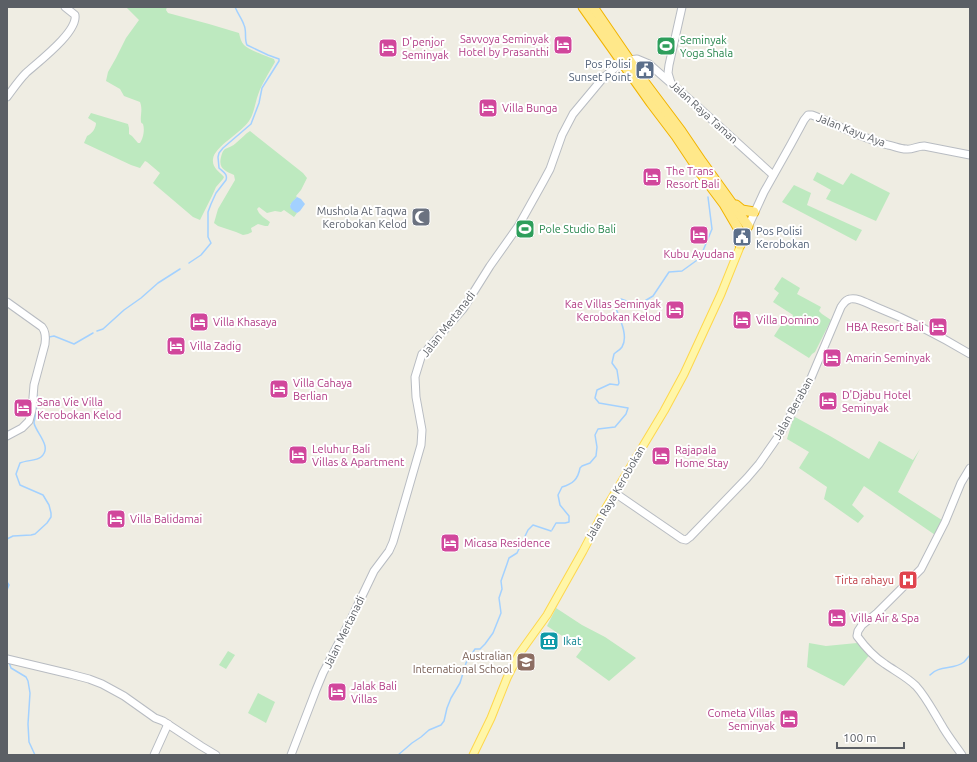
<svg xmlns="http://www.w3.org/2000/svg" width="977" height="762" viewBox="0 0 977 762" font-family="Ubuntu,sans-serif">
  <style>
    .green { fill: #bde9bf }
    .water { fill: #a3d1ff }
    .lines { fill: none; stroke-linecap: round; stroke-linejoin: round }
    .stream { stroke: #a3d1ff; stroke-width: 1.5 }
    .secondary-casing { stroke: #b8bcc2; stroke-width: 9 }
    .primary-casing { stroke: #fed74c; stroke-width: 9 }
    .highway-casing { stroke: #f2b400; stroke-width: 11 }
    .secondary { stroke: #fff; stroke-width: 7 }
    .primary { stroke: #fff6a8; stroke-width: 7 }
    .highway { stroke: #ffe88a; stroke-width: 9 }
    .labels { text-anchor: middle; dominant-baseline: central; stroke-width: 4; stroke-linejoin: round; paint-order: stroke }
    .hotel-label { font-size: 11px; fill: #b23c85; stroke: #fff; text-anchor: start }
    .leisure-label { font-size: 11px; fill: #27864d; stroke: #fff; text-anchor: start }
    .service-label { font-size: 11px; fill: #4e5e75; stroke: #fff; text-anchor: end }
    .street-label { font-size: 11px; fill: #5b5f65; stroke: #fff }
    .worship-label { font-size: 11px; fill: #5b616d; stroke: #fff; text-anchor: end }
    .health-label { font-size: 11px; fill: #be3a42; stroke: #fff; text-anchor: end }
    .culture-label { font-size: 11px; fill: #0d838f; stroke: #fff; text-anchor: start }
    .education-label { font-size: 11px; fill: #785e54; stroke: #fff; text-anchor: end }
  </style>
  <rect width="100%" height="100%" fill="#efede3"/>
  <g class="green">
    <path d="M 126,7 L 167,7 L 166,10 L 168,13 L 209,24 L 239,33 C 240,37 241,42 244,45 C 249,50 266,56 274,59 L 275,62 C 269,73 262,83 258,95 C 255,103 254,114 249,121 C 242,132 214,147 213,159 C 212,168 219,171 224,177 L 223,179 L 216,187 L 212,196 L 200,220 L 193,217 L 153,183 L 160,173 L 147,162 L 145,161 L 140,168 L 131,165 L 84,143 L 87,136 C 92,134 96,128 96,123 L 88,118 L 91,113 L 128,124 L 129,128 L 129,134 L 132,136 L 138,143 L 140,143 C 143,139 145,130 143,124 C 142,123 141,123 141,122 C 140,115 143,110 140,102 L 124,96 L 120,89 L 106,81 L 108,72 L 116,58 L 126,38 L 139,20 Z"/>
    <path d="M 250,131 L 303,173 L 307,178 L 301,190 L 296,196 L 297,197 L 290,205 L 291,208 L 297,213 L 294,217 L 284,210 L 281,212 L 275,211 L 267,213 L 259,207 L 257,209 L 259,213 L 263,217 L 270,222 L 268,226 L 265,226 L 258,224 L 251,228 L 252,232 L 248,234 L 243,235 L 236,232 L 218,226 L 214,223 L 218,209 L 235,180 L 234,175 C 226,171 218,169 221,157 C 222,154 222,152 225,149 C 229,147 233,146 236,143 C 241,139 245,134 250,131 Z"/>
    <path d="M 817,172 L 843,185 L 851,173 L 890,193 L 876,221 L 826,199 L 831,190 L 813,180 Z"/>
    <path d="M 794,185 L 811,193 L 807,205 L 862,230 L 856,241 L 782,202 Z"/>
    <path d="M 782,277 L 800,288 L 797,294 L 821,307 L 819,311 L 822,314 L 831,320 L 815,352 L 812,354 L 809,358 L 774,336 L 783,322 L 788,325 L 793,315 L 773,302 L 779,293 L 774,289 Z"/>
    <path d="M 795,417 L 830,436 L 869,459 L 879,441 L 913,460 L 920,449 L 898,492 L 945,522 L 950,518 L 941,539 L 864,486 L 852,505 L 864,516 L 858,523 L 824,499 L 827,487 L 799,468 L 809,452 L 787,439 L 792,422 Z"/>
    <path d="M 556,608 L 582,625 L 605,637 L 636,658 L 609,681 L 576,657 L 582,649 L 547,626 Z"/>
    <path d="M 860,636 L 871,653 L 844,686 L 807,667 L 809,643 L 826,646 L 857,643 Z"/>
    <path d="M 228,651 L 235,655 L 226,669 L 219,665 Z"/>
    <path d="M 258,693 L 275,702 L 266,723 L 248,713 Z"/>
  </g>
  <path class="water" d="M 297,197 L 301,199 L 305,204 L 300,211 L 297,213 C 286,207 290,204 297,197 Z"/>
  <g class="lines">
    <g class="stream">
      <path d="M 189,263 L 201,255 L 211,243 L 208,237 L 208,212 L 211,204 L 216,193 L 226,180 C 228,174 223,172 219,168 L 218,157 L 219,153 L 223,148 L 251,124 L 259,103 L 262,88 L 279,61 L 279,59 L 268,55 L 247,45 C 244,39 247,31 244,25 C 242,19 238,14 236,9 L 235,7"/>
      <path d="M 97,331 L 103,329 L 124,310 L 141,298 L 158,283 L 180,269"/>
      <path d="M 49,339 L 49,337 L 54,336 L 74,344 L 93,333"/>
      <path d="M 552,530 L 556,523 L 565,523 L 569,522 L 569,516 L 560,505 L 558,495 L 562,487 C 573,484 578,479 580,468 L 582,466 L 590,463 L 596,456 L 597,447 L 595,435 L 598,429 L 615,427 L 626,414 L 628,408 L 599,403 L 595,398 L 597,390 L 610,384 L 618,385 L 619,383 L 617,370 L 612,363 L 614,354 C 616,352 620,350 622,347 C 629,336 619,317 615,306 L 621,299 L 638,305 L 653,296 L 669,272 L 682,271 L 700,258 L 712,229 L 708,197"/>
      <path d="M 7,539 L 13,536 L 31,535 L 35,534 L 47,523 L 51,517 L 51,513 L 49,505 L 43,495 L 20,485 L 16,474 L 20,463 C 27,460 36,461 41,457 C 53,447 36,433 34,423 C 34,419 36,415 36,411 C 37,406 37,400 37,395"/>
      <path d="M 7,582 L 9,585 L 7,590"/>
      <path d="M 9,662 L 11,668 L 26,677 L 28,681 L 30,693 L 28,724 L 29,742 L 35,755"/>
      <path d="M 930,675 C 939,665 954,670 964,662 C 966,660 968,657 970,655"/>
      <path d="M 398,755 L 412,743 L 421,737 L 429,730 L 441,725 L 444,721 L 447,708 L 451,698 L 460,683 L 466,663 L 475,649 L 480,649 L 485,644 L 493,633 L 501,613 L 499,598 L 502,589 L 501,581 L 507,564 L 509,558 L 517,553 L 528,530 L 533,525 L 551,531"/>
    </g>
    <g class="secondary-casing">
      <g id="secondary">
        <path d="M 671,83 L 668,73 L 669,65 L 682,7"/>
        <path d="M 7,97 C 13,89 19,80 26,73 C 38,62 78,32 75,15 L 65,7"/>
        <path d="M 747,229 L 764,192 L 791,144 L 804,120 L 808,115 L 812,115 C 837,125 861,138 888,145 C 894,146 900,149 906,149 C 912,150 917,146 924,146 L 970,155"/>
        <path d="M 7,302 L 42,327 C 46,332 46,337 45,344 L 34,385 L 32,410 L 29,421 L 22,428 L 7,436"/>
        <path d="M 615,493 L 682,539 L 686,540 L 690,537 L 747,478 L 759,464 L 782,431 L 811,378 L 841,307 C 844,303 845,300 850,299 C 858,297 868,304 876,307 C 909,320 940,336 970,354"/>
        <path d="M 7,659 L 70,674 L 89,679 L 102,684 L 124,696 L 155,718 L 163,721 L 201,746 L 216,755"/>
        <path d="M 154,755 L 168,724"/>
        <path d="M 291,755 L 316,690 L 323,673 L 352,617 L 374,571 L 389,551 L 393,542 L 421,445 L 422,430 L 416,397 L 415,377 L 422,354 L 426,351 L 463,309 L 490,266 L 519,225 L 543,182 L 550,169 L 562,135 L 573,114 L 603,78 L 622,62 L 629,60 L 637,59 L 649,64 L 698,107 L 773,175"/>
        <path d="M 962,755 C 955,745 947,735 941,724 C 933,711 926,697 916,686 C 907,677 895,671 885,664 C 874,657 865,647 857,636 L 858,631 L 862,625 L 877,613 L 921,569 L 945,522 L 961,483 L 970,468"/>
      </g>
    </g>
    <g class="primary-casing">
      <path id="primary" d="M 473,755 L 491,718 L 507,678 L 519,654 L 547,615 L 583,551 L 604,511 L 664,411 L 684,374 L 721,294 L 746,232"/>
    </g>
    <g class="highway-casing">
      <g id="highway">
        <path d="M 583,7 L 651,103 L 676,136 L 700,172 L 724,204 L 738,228 L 740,238 L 740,245"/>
        <path d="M 593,7 L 645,83 L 681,131 L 702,162 L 748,226"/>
        <path d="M 736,205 L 742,210 L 754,212"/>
      </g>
    </g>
    <use href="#secondary" class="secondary"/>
    <use href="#primary" class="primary"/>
    <use href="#highway" class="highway"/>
  </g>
  <defs>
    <g id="hotel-square" transform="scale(1)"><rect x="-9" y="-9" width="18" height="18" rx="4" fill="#d1479c" stroke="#fff"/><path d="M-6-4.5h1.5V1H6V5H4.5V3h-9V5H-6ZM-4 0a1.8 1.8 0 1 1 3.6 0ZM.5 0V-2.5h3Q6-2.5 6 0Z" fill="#fff"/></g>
    <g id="stadium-square" transform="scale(1)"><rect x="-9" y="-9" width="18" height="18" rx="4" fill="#2e9e5b" stroke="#fff"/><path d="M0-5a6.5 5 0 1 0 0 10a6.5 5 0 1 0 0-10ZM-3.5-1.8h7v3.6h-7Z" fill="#fff"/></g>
    <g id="civic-square" transform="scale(1)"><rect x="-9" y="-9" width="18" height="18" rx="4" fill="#5c6f8a" stroke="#fff"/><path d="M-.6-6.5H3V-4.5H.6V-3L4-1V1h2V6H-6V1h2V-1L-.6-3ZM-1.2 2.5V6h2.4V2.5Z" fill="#fff"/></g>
    <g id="mosque-square" transform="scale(1)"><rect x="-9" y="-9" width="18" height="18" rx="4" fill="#6b7280" stroke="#fff"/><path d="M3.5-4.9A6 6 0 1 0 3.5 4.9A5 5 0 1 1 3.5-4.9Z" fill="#fff"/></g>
    <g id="hospital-square" transform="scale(1)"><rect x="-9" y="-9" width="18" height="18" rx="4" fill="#e0444e" stroke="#fff"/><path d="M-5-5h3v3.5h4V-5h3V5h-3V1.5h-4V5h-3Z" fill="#fff"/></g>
    <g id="museum-square" transform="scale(1)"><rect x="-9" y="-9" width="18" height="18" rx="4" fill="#0f9aa8" stroke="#fff"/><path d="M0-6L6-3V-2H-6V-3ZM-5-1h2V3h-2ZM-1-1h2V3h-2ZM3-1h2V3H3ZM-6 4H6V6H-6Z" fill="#fff"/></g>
    <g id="school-square" transform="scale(1)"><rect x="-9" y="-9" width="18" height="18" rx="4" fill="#8d6e63" stroke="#fff"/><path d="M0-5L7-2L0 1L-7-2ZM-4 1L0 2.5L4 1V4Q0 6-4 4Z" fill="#fff"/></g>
  </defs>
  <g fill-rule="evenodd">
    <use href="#hotel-square" x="563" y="45"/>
    <use href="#stadium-square" x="666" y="46"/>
    <use href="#hotel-square" x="388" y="48"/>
    <use href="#civic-square" x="645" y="70"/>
    <use href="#hotel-square" x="488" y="108"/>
    <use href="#hotel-square" x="652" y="177"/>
    <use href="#mosque-square" x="421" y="217"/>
    <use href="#stadium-square" x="525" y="229"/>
    <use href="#hotel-square" x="699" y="235"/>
    <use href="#civic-square" x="742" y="237"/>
    <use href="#hotel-square" x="675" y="310"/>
    <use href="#hotel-square" x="742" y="320"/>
    <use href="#hotel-square" x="199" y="322"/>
    <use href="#hotel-square" x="938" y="327"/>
    <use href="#hotel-square" x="176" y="346"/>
    <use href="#hotel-square" x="832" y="358"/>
    <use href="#hotel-square" x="279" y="389"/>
    <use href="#hotel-square" x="828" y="401"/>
    <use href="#hotel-square" x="23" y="408"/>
    <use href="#hotel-square" x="298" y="455"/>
    <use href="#hotel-square" x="661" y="456"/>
    <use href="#hotel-square" x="116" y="519"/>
    <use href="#hotel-square" x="450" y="543"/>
    <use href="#hospital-square" x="908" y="580"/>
    <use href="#hotel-square" x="837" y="618"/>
    <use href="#museum-square" x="549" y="641"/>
    <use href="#school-square" x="526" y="662"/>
    <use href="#hotel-square" x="337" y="692"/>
    <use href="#hotel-square" x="789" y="719"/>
  </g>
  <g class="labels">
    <g class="hotel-label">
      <text x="549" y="39" text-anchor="end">Savvoya Seminyak<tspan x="549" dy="13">Hotel by Prasanthi</tspan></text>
      <text x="402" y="42">D'penjor<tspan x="402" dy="13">Seminyak</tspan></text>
      <text x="502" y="108">Villa Bunga</text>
      <text x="666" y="171">The Trans<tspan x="666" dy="13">Resort Bali</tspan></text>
      <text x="699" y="254" text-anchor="middle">Kubu Ayudana</text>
      <text x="661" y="304" text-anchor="end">Kae Villas Seminyak<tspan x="661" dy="13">Kerobokan Kelod</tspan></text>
      <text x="756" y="320">Villa Domino</text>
      <text x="213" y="322">Villa Khasaya</text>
      <text x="924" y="327" text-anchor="end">HBA Resort Bali</text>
      <text x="190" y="346">Villa Zadig</text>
      <text x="846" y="358">Amarin Seminyak</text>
      <text x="293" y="383">Villa Cahaya<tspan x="293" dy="13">Berlian</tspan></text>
      <text x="842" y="395">D'Djabu Hotel<tspan x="842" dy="13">Seminyak</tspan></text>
      <text x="37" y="402">Sana Vie Villa<tspan x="37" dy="13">Kerobokan Kelod</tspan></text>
      <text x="312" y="449">Leluhur Bali<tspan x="312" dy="13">Villas &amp; Apartment</tspan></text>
      <text x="675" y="450">Rajapala<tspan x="675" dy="13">Home Stay</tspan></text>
      <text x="130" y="519">Villa Balidamai</text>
      <text x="464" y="543">Micasa Residence</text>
      <text x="851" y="618">Villa Air &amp; Spa</text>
      <text x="351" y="686">Jalak Bali<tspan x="351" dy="13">Villas</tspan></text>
      <text x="775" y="713" text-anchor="end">Cometa Villas<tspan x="775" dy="13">Seminyak</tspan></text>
    </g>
    <g class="leisure-label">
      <text x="680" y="40">Seminyak<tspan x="680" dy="13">Yoga Shala</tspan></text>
      <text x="539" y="229">Pole Studio Bali</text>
    </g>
    <g class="service-label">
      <text x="631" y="64">Pos Polisi<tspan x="631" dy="13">Sunset Point</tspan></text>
      <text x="756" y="231" text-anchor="start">Pos Polisi<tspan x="756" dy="13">Kerobokan</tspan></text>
    </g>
    <g class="street-label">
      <text transform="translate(704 112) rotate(42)">Jalan Raya Taman</text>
      <text transform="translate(851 130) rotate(21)">Jalan Kayu Aya</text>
      <text transform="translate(448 324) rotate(-52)">Jalan Mertanadi</text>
      <text transform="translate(793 408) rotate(-61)">Jalan Beraban</text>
      <text transform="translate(615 493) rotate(-60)">Jalan Raya Kerobokan</text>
      <text transform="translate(344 632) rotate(-64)">Jalan Mertanadi</text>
    </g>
    <g class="worship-label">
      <text x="407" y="211">Mushola At Taqwa<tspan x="407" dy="13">Kerobokan Kelod</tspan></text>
    </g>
    <g class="health-label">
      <text x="894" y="580">Tirta rahayu</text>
    </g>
    <g class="culture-label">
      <text x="563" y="641">Ikat</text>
    </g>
    <g class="education-label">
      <text x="512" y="656">Australian<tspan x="512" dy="13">International School</tspan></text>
    </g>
  </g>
  <rect width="977" height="762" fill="none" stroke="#5b5f65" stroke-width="16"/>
  <path d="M837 742v6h67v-6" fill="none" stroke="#5b5f65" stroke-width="2"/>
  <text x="843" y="742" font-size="12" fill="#5b5f65" stroke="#ffffff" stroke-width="3" paint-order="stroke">100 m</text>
</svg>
